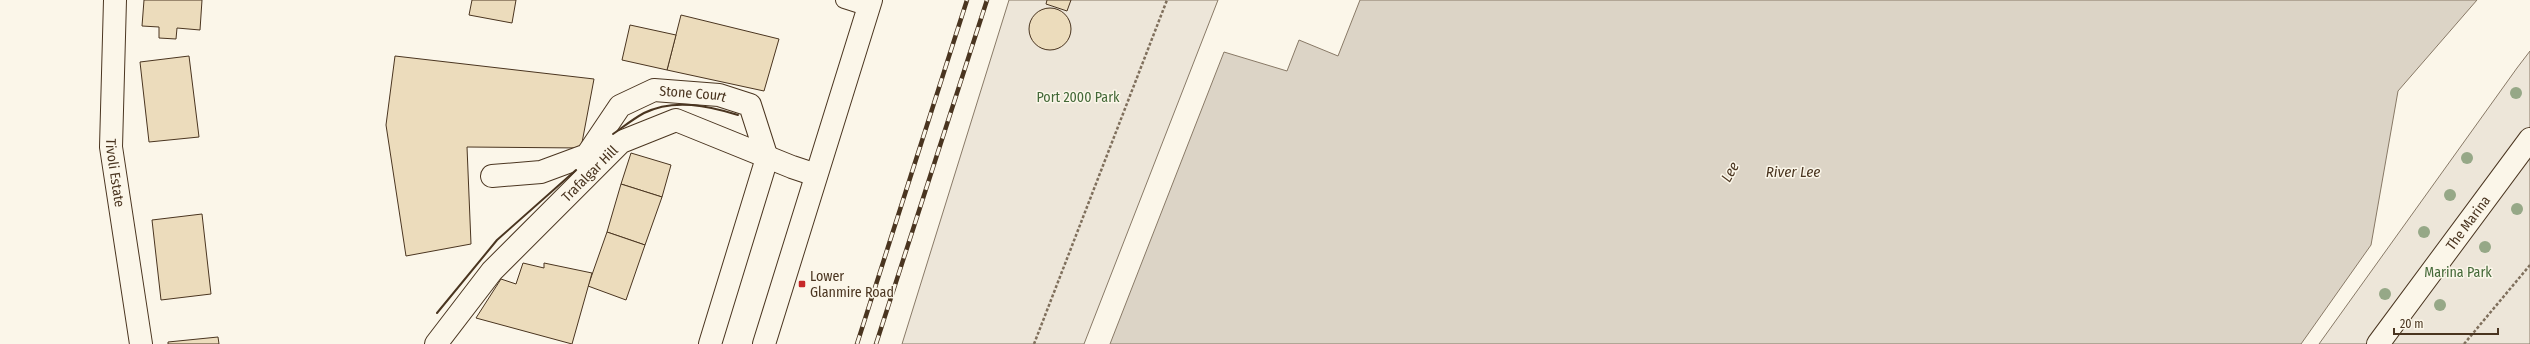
<svg xmlns="http://www.w3.org/2000/svg" width="2530" height="344" viewBox="0 0 2530 344" font-family="'Fira Sans Condensed',sans-serif">
  <style>
    .green { fill: #ede6d9; stroke: #887966 }
    .water { fill: #dcd4c6; stroke: #887966 }
    .building { fill: #ecdcbc; stroke: #4a3520 }
    .lines { fill: none; stroke-linecap: round; stroke-linejoin: round }
    .service-casing { stroke: #4a3520; stroke-width: 18 }
    .pedestrian-casing { stroke: #4a3520; stroke-width: 24 }
    .minor-casing { stroke: #4a3520; stroke-width: 24 }
    .trunk-casing { stroke: #4a3520; stroke-width: 24 }
    .path { stroke: #7f6f5c; stroke-width: 2.5; stroke-dasharray: 3 2; stroke-linecap: butt }
    .service { stroke: #fbf6e9; stroke-width: 16 }
    .pedestrian { stroke: #fbf6e9; stroke-width: 22 }
    .minor { stroke: #fbf6e9; stroke-width: 22 }
    .trunk { stroke: #fbf6e9; stroke-width: 22 }
    .rail-casing { stroke: #4a3520; stroke-width: 4.5 }
    .rail { stroke: #fbf6e9; stroke-width: 3; stroke-dasharray: 9; stroke-linecap: butt }
    .wall { stroke: #4a3520; stroke-width: 2 }
    .tree { fill: #96a887 }
    .poi-dot { fill: #c62828; stroke: #fbf6e9; stroke-width: 1.5 }
    .labels { text-anchor: middle; dominant-baseline: central; stroke-width: 3; stroke-linejoin: round; paint-order: stroke }
    .street-label { font-size: 14px; fill: #4a3520; stroke: #fbf6e9 }
    .park-label { font-size: 14px; fill: #436837; stroke: #fbf6e9 }
    .poi-label { font-size: 14px; fill: #4a3520; stroke: #fbf6e9; text-anchor: start }
    .water-label { font-size: 15px; font-style: italic; fill: #4a3520; stroke: #fbf6e9 }
  </style>
  <rect width="100%" height="100%" fill="#fbf6e9"/>
  <g class="green">
    <path d="M 1009,0 L 1218,0 L 1084,344 L 902,344 Z"/>
    <path d="M 2530,51 L 2530,344 L 2319,344 L 2517,68 Z"/>
  </g>
  <path class="water" d="M 1360,0 L 2477,0 L 2398,91 L 2371,245 L 2301,344 L 1110,344 L 1224,52 L 1287,71 L 1299,40 L 1338,56 Z"/>
  <g class="building">
    <path d="M 144,0 L 202,0 L 200,30 L 177,28 L 176,39 L 159,38 L 159,27 L 142,26 Z"/>
    <path d="M 472,0 L 516,0 L 512,23 L 469,15 Z"/>
    <path d="M 1047,0 L 1071,0 L 1067,11 L 1046,4 Z"/>
    <circle cx="1050" cy="29" r="21"/>
    <path d="M 681,15 L 779,39 L 764,91 L 667,70 Z"/>
    <path d="M 630,25 L 676,35 L 667,70 L 622,60 Z"/>
    <path d="M 189,56 L 199,137 L 149,142 L 140,62 Z"/>
    <path d="M 395,56 L 594,79 L 581,148 L 467,147 L 471,244 L 406,256 L 386,125 Z"/>
    <path d="M 631,153 L 671,165 L 662,197 L 621,184 Z"/>
    <path d="M 621,184 L 662,197 L 645,245 L 607,232 Z"/>
    <path d="M 202,214 L 211,294 L 161,300 L 152,220 Z"/>
    <path d="M 607,232 L 645,245 L 626,300 L 588,286 Z"/>
    <path d="M 523,263 L 544,268 L 544,263 L 592,273 L 572,344 L 476,318 L 501,279 L 516,284 Z"/>
    <path d="M 218,337 L 219,344 L 168,344 L 168,342 Z"/>
  </g>
  <g class="lines">
    <g class="service-casing">
      <path id="service" d="M 844,0 L 869,8"/>
    </g>
    <g class="pedestrian-casing">
      <g id="pedestrian">
        <path id="s1" d="M 2378,344 L 2530,139"/>
      </g>
    </g>
    <g class="minor-casing">
      <g id="minor">
        <path id="s2" d="M 115,0 L 111,147 L 141,344"/>
        <path id="s3" d="M 492,176 L 541,172 L 587,155 L 620,106 L 654,90 L 719,95 L 750,105 L 767,158 L 710,344"/>
        <path id="s4" d="M 436,344 L 492,271 L 621,142 L 676,120 L 792,167 L 816,175"/>
      </g>
    </g>
    <g class="trunk-casing">
      <path id="trunk" d="M 764,344 L 871,0"/>
    </g>
    <g class="path">
      <path d="M 1034,344 L 1167,0"/>
      <path d="M 2464,344 L 2530,265"/>
    </g>
    <use href="#service" class="service"/>
    <use href="#pedestrian" class="pedestrian"/>
    <use href="#minor" class="minor"/>
    <use href="#trunk" class="trunk"/>
    <g class="rail-casing">
      <g id="rail">
        <path d="M 857,344 L 967,0"/>
        <path d="M 876,344 L 987,0"/>
      </g>
    </g>
    <use href="#rail" class="rail"/>
    <g class="wall">
      <path d="M 613,134 C 623,127 633,119 644,113 C 674,98 709,106 738,115"/>
      <path d="M 437,313 L 497,240 L 576,170"/>
    </g>
  </g>
  <g class="tree">
    <circle cx="2516" cy="93" r="6"/>
    <circle cx="2467" cy="158" r="6"/>
    <circle cx="2450" cy="195" r="6"/>
    <circle cx="2517" cy="209" r="6"/>
    <circle cx="2424" cy="232" r="6"/>
    <circle cx="2485" cy="247" r="6"/>
    <circle cx="2385" cy="294" r="6"/>
    <circle cx="2440" cy="305" r="6"/>
  </g>
  <rect class="poi-dot" x="798" y="280" width="8" height="8" rx="2"/>
  <g class="labels">
    <g class="street-label">
      <text stroke="none"><textPath href="#s3" startOffset="234">Stone Court</textPath></text>
      <text stroke="none"><textPath href="#s2" startOffset="173">Tivoli Estate</textPath></text>
      <text stroke="none"><textPath href="#s4" startOffset="230">Trafalgar Hill</textPath></text>
      <text stroke="none"><textPath href="#s1" startOffset="151">The Marina</textPath></text>
    </g>
    <g class="park-label">
      <text x="1078" y="97">Port 2000 Park</text>
      <text x="2458" y="272">Marina Park</text>
    </g>
    <g class="poi-label">
      <text x="810" y="276">Lower<tspan x="810" dy="16">Glanmire Road</tspan></text>
    </g>
    <g class="water-label">
      <text transform="translate(1730 172) rotate(-61)">Lee</text>
      <text x="1793" y="172">River Lee</text>
    </g>
  </g>
  <path d="M2394 328v6h104v-6" fill="none" stroke="#4a3520" stroke-width="2"/>
  <text x="2400" y="328" font-size="12" fill="#4a3520" stroke="#fbf6e9" stroke-width="3" paint-order="stroke">20 m</text>
</svg>
